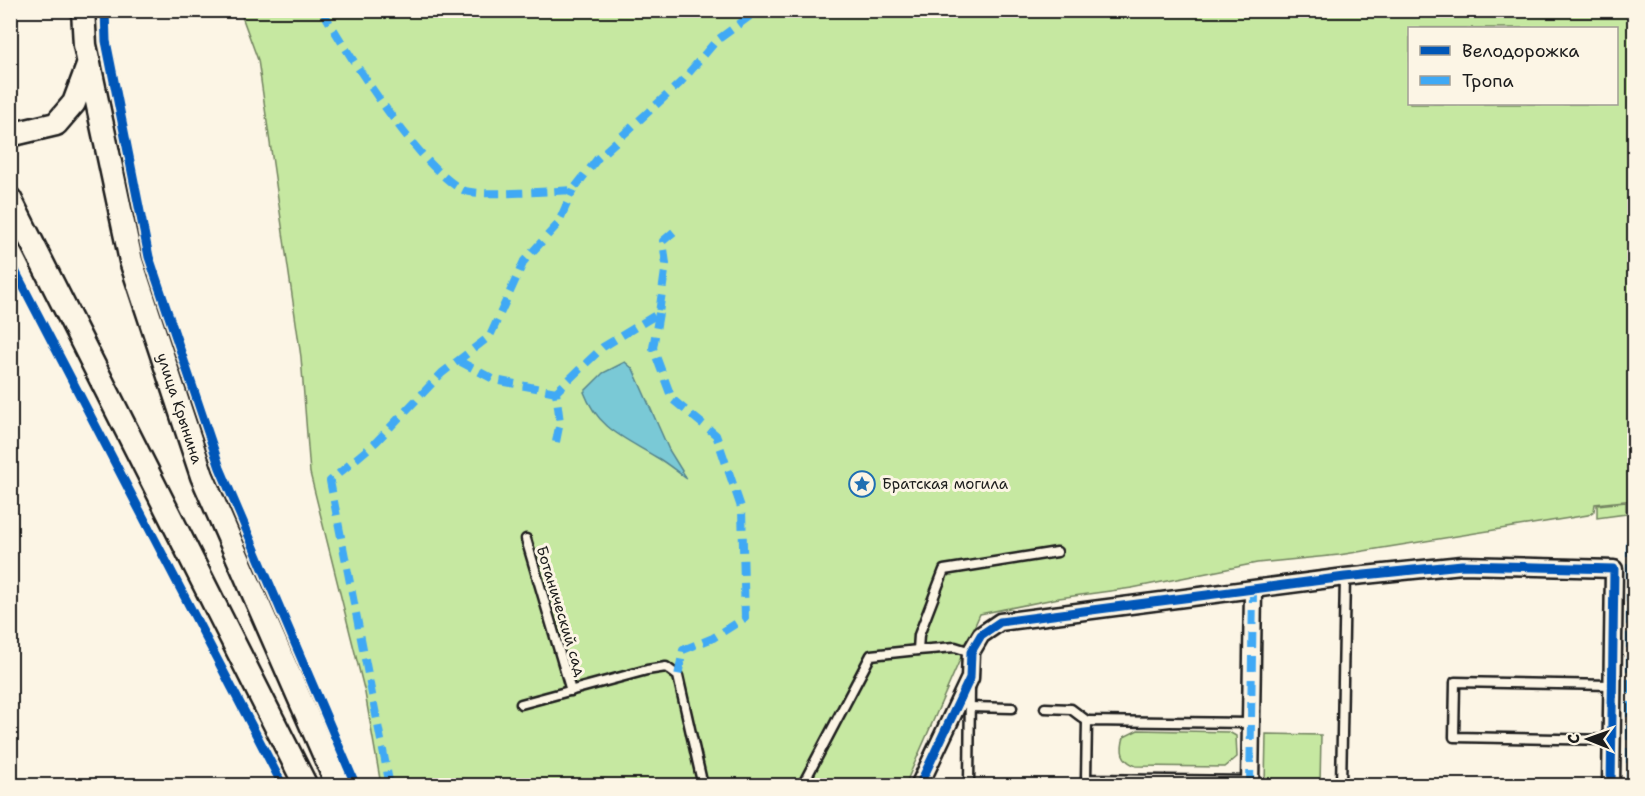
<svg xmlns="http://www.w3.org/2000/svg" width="1645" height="796" viewBox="0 0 1645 796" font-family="'Shantell Sans',sans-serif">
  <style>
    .green { fill: #c6e8a1; stroke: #71825e; stroke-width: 1.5; fill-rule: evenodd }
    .water { fill: #7ac9d6; stroke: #54848c; stroke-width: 1.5 }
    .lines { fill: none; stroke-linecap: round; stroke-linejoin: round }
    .lane-casing { stroke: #1c1c1c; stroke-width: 13 }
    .street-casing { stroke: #1c1c1c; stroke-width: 21 }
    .secondary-casing { stroke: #1c1c1c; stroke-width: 27 }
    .lane { stroke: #fcf5e5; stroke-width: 8 }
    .street { stroke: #fcf5e5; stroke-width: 16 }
    .secondary { stroke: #fcf5e5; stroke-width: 22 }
    .quiet { stroke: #3fa9f5; stroke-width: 8; stroke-dasharray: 15 8; stroke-linecap: butt }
    .cycleway-casing { stroke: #fcf5e5; stroke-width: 13 }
    .cycleway { stroke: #0057b8; stroke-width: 9 }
    .labels { text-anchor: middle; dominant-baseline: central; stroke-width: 6; stroke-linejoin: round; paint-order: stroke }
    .street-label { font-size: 15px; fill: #1c1c1c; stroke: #fcf5e5 }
    .poi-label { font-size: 15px; fill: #1c1c1c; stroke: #fcf5e5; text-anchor: start }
  </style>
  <rect width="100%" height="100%" fill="#fcf5e5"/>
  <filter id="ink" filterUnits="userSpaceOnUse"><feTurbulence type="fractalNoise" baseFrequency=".0167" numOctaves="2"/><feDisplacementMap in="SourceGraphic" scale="12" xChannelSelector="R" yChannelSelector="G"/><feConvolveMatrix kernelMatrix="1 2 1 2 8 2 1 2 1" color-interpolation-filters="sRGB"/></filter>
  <g filter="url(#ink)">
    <g class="green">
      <path d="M 240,11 L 1634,11 L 1634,588 L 1634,500 L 1595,504 L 1594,511 L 1588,515 L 1339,555 L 1257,563 L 1132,588 L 1059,598 L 980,614 L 905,785 L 381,785 L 365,693 L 310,473 L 301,357 L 258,60 ZM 1410,28 L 1616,28 L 1616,104 L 1410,104 Z"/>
      <path d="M 1626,502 L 1626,514 L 1597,518 L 1597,505 Z"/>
      <path d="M 1138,730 L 1229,732 L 1236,736 L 1237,757 L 1225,767 L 1136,766 C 1121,760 1120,751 1124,737 Z"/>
      <path d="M 1266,734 L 1321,735 L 1320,785 L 1265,785 Z"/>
    </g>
    <path class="water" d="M 625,362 L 633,369 L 669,450 L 687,479 C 677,472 667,463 656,457 C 625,438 598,429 584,392 L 603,373 Z"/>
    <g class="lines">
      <g class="lane-casing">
        <g id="lane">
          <path d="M 526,539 L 571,691"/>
          <path d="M 971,652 L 955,647 L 918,650 L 919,635 L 944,570 L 1057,552"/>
          <path d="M 521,704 L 647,670 L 666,667 L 678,676 L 703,786"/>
          <path d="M 969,707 L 1012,708"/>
          <path d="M 1045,708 L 1071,709 L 1087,721"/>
          <path d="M 1612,740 L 1454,737 L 1455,682 L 1612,685"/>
          <path d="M 1250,781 L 1086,779 L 1087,721 L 1251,723"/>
          <path d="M 802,786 L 871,655 L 918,650"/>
          <path d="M 969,786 L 970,687"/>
          <path d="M 1341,786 L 1345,577"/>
        </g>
      </g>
      <g class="street-casing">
        <g id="street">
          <path d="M 919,786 L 970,678 L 971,652 L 981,635 L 1000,622 L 1345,577 L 1462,565 L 1614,569 L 1611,786"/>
          <path d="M 1250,786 L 1253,591"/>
        </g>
      </g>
      <g class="secondary-casing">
        <g id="secondary">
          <path id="s1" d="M 83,10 L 85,45 L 131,261 L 202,476 L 338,786"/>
          <path d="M 10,129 L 18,133 L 56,124 L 74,103 L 89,63"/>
          <path d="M 10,199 L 306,786"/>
        </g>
      </g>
      <use href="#lane" class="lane"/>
      <use href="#street" class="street"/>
      <use href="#secondary" class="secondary"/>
      <g class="quiet">
        <path d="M 322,10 C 348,54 420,169 463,190 C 475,197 554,191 573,190 L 598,158 L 681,82 L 716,41 L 758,10"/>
        <path d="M 659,313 L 653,348 L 672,399 L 716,435 L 742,510 L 745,618 L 713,638 L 683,650 L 678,676"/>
        <path d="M 459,361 L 495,380 L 556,392"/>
        <path d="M 556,442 L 560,422 L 556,392 L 603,347 L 659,313 L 666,264 L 663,241 L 677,229"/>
        <path d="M 390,786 L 330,481 L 376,442 L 442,373 L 490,336 L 524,261 L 558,224 L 573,190"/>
        <path d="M 1250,786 L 1253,591"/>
        <path d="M 1630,786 L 1630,535"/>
      </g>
      <g class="cycleway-casing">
        <g id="cycleway">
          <path d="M 105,10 L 106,41 L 149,257 L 220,468 L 356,786"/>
          <path d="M 10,261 L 283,786"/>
          <path d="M 919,786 L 970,678 L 971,652 L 981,635 L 1000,622 L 1345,577 L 1462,565 L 1614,569 L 1611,786"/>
        </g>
      </g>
      <use href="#cycleway" class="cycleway"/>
    </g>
  </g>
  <defs>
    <g id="sight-ring" transform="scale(1.35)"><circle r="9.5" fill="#fcf5e5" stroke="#1f6fb2" stroke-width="1.5"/><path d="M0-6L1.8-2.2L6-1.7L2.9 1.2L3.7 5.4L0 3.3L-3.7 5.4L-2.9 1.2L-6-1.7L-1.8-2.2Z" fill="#1f6fb2"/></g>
  </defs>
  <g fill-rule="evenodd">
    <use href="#sight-ring" x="862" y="484"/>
  </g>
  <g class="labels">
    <g class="street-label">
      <text stroke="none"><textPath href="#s1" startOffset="411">улица Крынина</textPath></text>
      <text transform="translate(561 611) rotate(73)">Ботанический сад</text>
    </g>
    <g class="poi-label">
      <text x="882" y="484">Братская могила</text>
    </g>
  </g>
  <rect width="1645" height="796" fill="none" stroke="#fcf5e5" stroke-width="36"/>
  <rect x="18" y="18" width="1609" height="760" fill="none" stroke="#1c1c1c" stroke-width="2" filter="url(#ink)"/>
  <rect x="1408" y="27" width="210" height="78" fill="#fcf5e5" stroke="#a29e95" stroke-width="1.5"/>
  <rect x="1420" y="46" width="30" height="9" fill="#0057b8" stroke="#a29e95" stroke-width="1.5"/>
  <text x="1462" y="57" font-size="18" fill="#1c1c1c">Велодорожка</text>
  <rect x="1420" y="76" width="30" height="9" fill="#3fa9f5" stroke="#a29e95" stroke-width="1.5"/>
  <text x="1462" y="87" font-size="18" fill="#1c1c1c">Тропа</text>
  <g transform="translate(1588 739) rotate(271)" stroke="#fcf5e5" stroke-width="4.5" paint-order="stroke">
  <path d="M0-4.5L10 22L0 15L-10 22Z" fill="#1c1c1c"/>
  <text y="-9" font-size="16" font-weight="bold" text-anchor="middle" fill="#1c1c1c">С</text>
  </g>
</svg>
